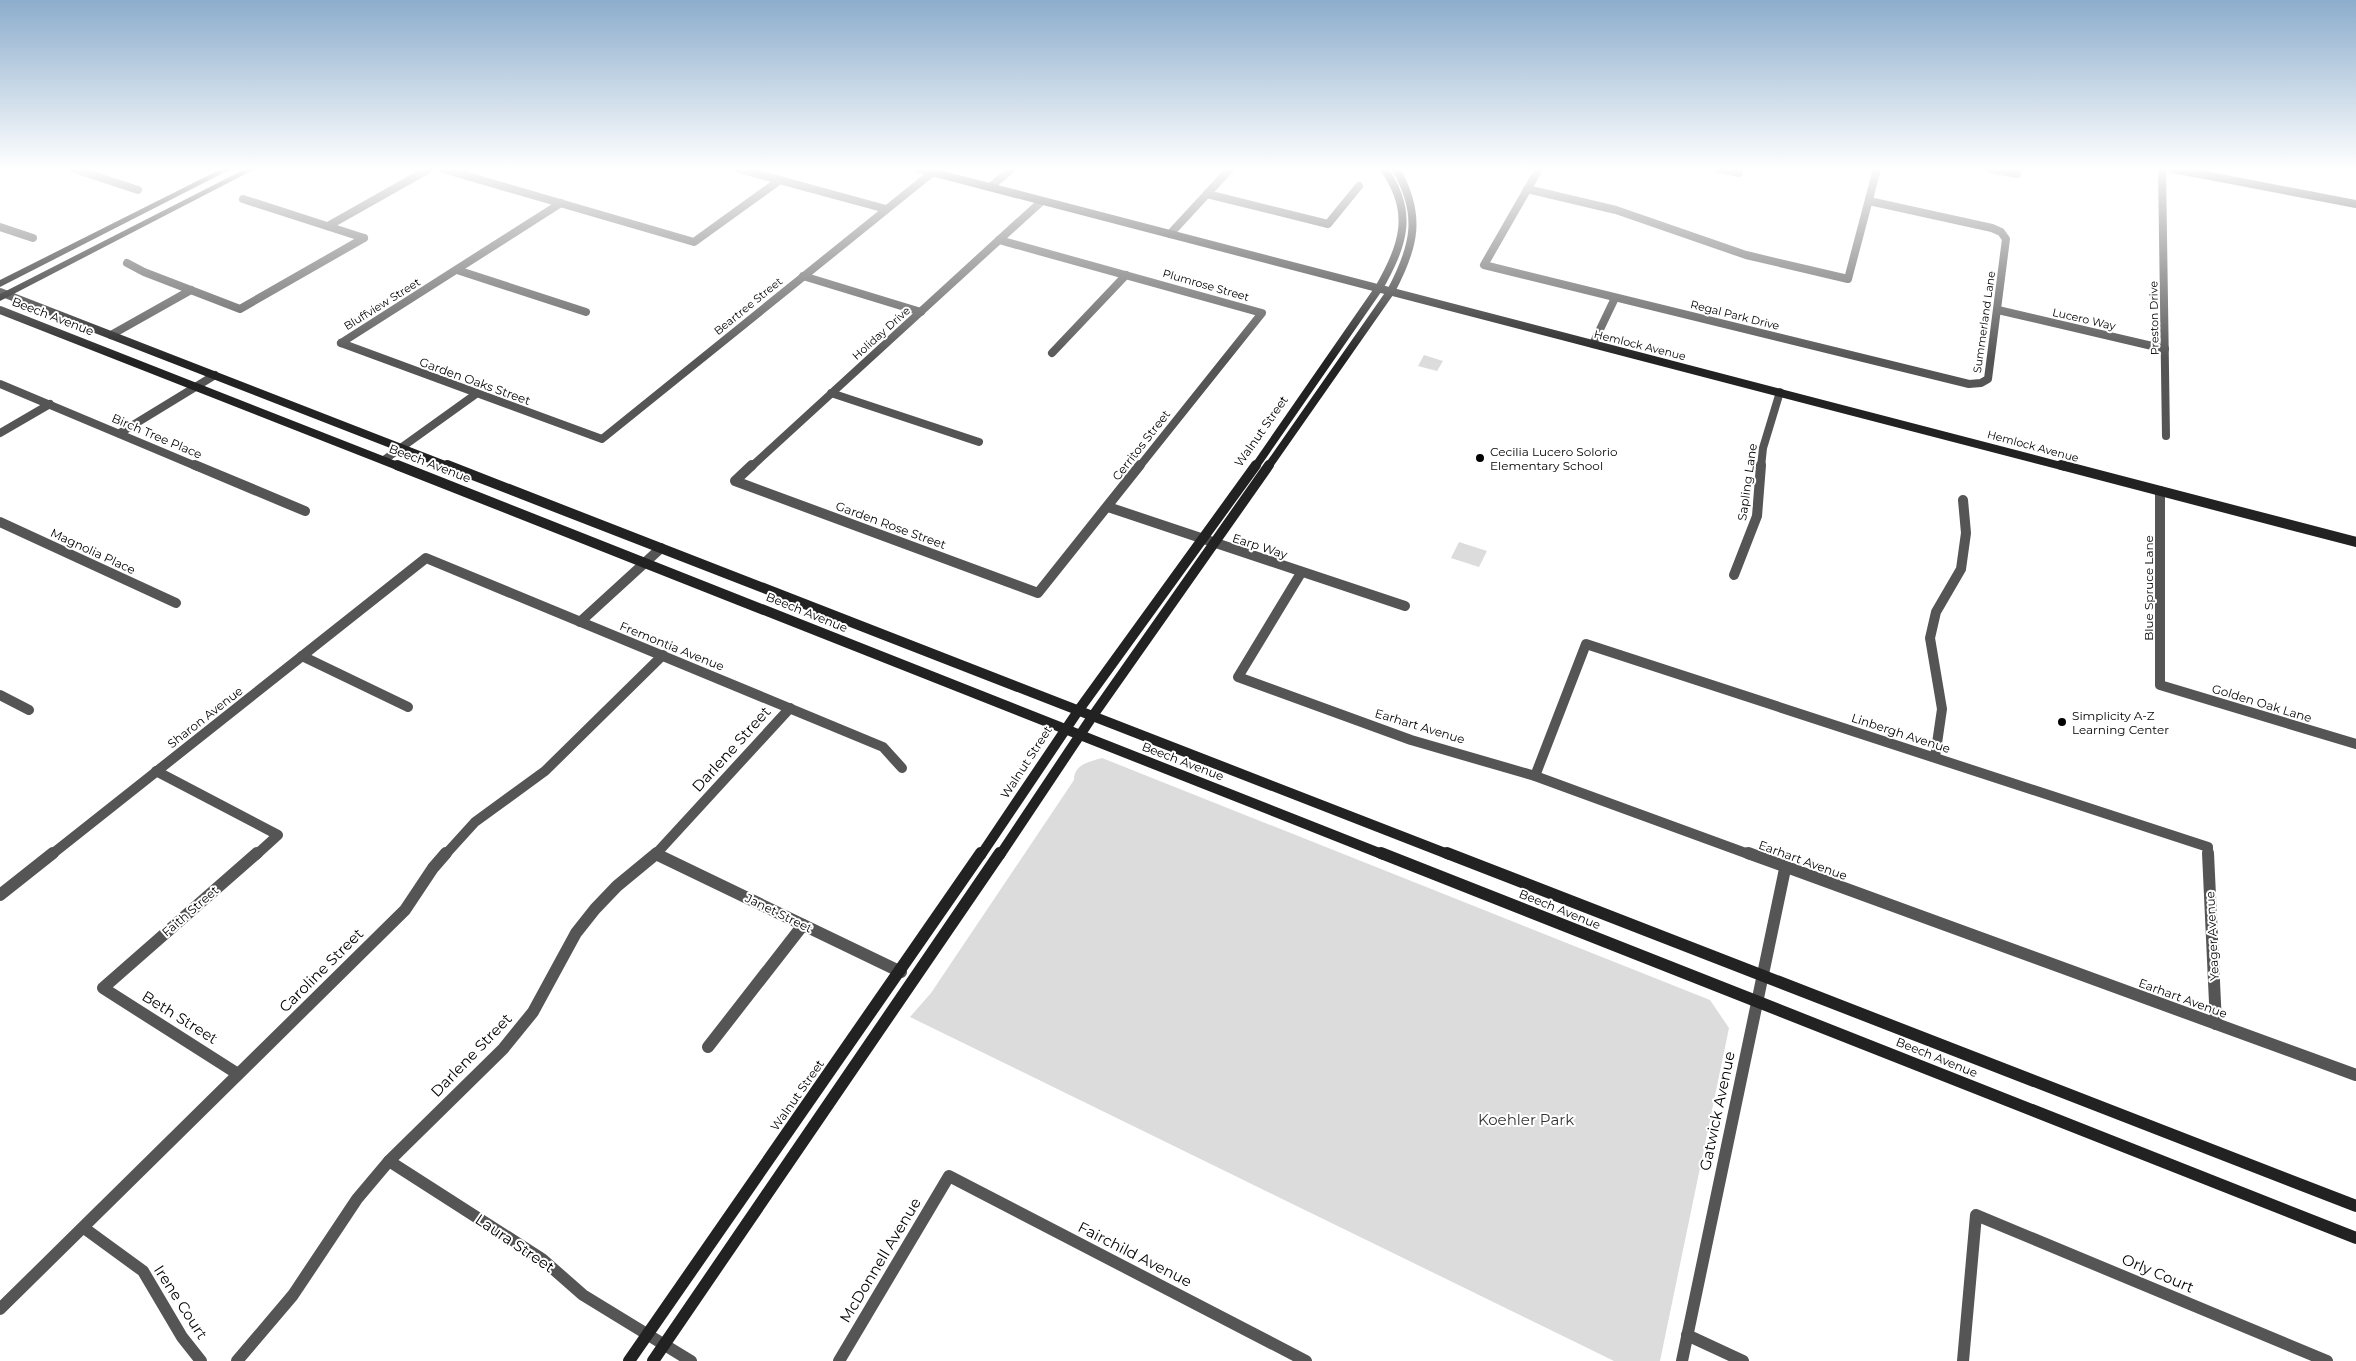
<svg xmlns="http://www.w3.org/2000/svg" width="2356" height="1361" viewBox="0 0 2356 1361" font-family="Montserrat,sans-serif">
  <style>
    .green { fill: #dcdcdc }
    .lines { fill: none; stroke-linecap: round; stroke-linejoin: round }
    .street-far2 { stroke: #555; stroke-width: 8 }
    .street-far1 { stroke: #555; stroke-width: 10 }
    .street { stroke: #555; stroke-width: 12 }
    .secondary-far2 { stroke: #222; stroke-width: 8 }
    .secondary-far1 { stroke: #222; stroke-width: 10 }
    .secondary { stroke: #222; stroke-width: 12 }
    .primary { fill: #000; fill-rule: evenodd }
    .poi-dot { fill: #000; stroke: #fff; stroke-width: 2 }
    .labels { text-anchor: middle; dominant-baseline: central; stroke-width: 4; stroke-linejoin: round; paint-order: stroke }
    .far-street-label { font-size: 11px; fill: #000; stroke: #fff }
    .street-label { font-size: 12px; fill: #000; stroke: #fff }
    .poi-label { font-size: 12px; fill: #000; stroke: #fff; text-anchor: start }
    .near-street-label { font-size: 15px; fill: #000; stroke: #fff }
    .near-park-label { font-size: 15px; fill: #333; stroke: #fff }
  </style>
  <rect width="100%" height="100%" fill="#fff"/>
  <g class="green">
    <path d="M 1424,355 L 1443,361 L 1437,371 L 1418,366 Z"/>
    <path d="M 1459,542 L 1487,551 L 1479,567 L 1451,558 Z"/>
    <path d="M 1102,758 L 1710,1000 L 1729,1028 L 1660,1361 L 1614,1361 L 910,1017 L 931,993 L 1074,780 C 1074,764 1089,762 1102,758 Z"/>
  </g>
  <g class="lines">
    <g class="street-far2">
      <path d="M 74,169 L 138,190"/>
      <path d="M 443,169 L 694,242 L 780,180"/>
      <path d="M 739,169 L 886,209"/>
      <path d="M 1539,169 L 1484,265 L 1969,384 L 1981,383 L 1988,379 L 2006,239 L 2001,232 L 1992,228 L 1869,201"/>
      <path d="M 1719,169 L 1739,173"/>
      <path d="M 1990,169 L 2017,174"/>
      <path d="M 2162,169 L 2166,436"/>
      <path d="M 990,187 L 1012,169"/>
      <path d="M 1527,189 L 1616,210 L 1746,255 L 1848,279 L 1877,169"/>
      <path d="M 1207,194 L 1328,224 L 1359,186"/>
      <path d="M 243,199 L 364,238"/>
      <path d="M 328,226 L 429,169"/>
      <path d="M 0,227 L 33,238"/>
      <path d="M 1170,234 L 1230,169"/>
      <path d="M 999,240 L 1262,313 L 1139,467"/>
      <path d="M 999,240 L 1042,201"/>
      <path d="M 127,263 L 144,272 L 240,309 L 364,238"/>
      <path d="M 457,270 L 586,312"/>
      <path d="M 803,276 L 921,312"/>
      <path d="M 1998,310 L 2165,349"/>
      <path d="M 111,335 L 191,290"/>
      <path d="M 341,343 L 602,439 L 933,172"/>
      <path d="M 341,343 L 561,203"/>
      <path d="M 1593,344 L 1615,298"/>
      <path d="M 1052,353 L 1126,275"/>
      <path d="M 0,384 L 198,467"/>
      <path d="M 831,393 L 979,442"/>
      <path d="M 0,433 L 50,404"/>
      <path d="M 120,433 L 215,375"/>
      <path d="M 384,460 L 476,394"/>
      <path d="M 751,467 L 999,240"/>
      <path d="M 1761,467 L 1763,448 L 1780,392"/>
    </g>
    <g class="street-far1">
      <path d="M 195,465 L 305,511"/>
      <path d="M 752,465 L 735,481 L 1038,593 L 1140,465"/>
      <path d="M 2160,491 L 2160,685 L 2356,744"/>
      <path d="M 1108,507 L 1405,606"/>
      <path d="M 0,522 L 176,603"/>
      <path d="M 1301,573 L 1238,677 L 1411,740 L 1535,776 L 1751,855"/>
      <path d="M 1734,575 L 1757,516 L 1761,465"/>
      <path d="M 580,622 L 661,548"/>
      <path d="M 302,656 L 408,707"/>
      <path d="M 0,695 L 29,710"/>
      <path d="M 1935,757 L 1942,709 L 1930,638 L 1936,612 L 1961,569 L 1966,533 L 1963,500"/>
      <path d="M 156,771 L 278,835 L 256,855"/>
      <path d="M 1535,776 L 1586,644 L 2208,847 L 2208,855"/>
      <path d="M 51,855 L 426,558 L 883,747 L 902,768"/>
      <path d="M 445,855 L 475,822 L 545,771 L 663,655"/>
      <path d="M 655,855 L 790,708"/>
    </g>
    <g class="street">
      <path d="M 1748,853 L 2356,1075"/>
      <path d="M 2208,853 L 2216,1024"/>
      <path d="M 656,854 L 901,972"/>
      <path d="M 0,895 L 53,853"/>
      <path d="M 708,1047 L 803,925"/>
      <path d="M 238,1074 L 103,988 L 257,853"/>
      <path d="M 389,1161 L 542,1259 L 583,1295 L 691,1361"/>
      <path d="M 84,1228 L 143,1271 L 182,1337 L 201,1361"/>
      <path d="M 0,1309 L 405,910 L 433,868 L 446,853"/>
      <path d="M 1687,1335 L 1743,1361"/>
      <path d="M 237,1361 L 293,1295 L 357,1199 L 389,1161 L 503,1049 L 533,1012 L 576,933 L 595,909 L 617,886 L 657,853"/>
      <path d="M 839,1361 L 949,1176 L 1306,1361"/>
      <path d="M 1682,1361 L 1785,869"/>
      <path d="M 1963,1361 L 1976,1215 L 2327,1361"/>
    </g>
    <g class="secondary-far2">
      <path d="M 920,169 L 2065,467"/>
      <path d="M 2173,169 L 2356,204"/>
      <path d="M 0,292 L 450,467"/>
      <path d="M 0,310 L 400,467"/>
      <path d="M 1255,467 L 1379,288 C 1403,245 1415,213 1384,169"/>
      <path d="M 1268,467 L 1391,291 C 1415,246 1422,215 1396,169"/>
    </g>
    <g class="secondary-far1">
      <path d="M 397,465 L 1384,855"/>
      <path d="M 447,465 L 1450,855"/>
      <path d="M 2061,465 L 2356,542"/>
      <path d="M 981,855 L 1078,711 L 1256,465"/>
      <path d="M 1000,855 L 1092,717 L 1269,465"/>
    </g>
    <g class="secondary">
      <path d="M 1381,853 L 2356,1238"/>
      <path d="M 1447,853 L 2356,1206"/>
      <path d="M 629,1361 L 981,853"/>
      <path d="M 653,1361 L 1000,853"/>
    </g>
    <g class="primary">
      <path d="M 221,169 L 231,169 L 0,287 L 0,280 Z"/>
      <path d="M 245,169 L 255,169 L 0,301 L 0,294 Z"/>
    </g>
  </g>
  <linearGradient id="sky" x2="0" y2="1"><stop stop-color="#8cadcc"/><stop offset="0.47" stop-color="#fff"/><stop offset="1" stop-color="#fff" stop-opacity="0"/></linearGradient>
  <rect width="2356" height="359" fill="url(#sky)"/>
  <g class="poi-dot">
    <circle cx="1480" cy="458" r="5"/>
    <circle cx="2062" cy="722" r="5"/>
  </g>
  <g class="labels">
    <g class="far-street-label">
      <text transform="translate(1206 285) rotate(16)">Plumrose Street</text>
      <text transform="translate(382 304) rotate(-32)">Bluffview Street</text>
      <text transform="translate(748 306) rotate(-39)">Beartree Street</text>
      <text transform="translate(1735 315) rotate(14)">Regal Park Drive</text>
      <text transform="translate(2154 318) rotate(-91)">Preston Drive</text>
      <text transform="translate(2084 319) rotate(13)">Lucero Way</text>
      <text transform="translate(1984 322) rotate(-82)">Summerland Lane</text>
      <text transform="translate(881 333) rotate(-42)">Holiday Drive</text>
      <text transform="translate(1640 345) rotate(14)">Hemlock Avenue</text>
      <text transform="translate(2033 446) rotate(15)">Hemlock Avenue</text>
    </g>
    <g class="street-label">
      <text transform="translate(53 316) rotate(21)">Beech Avenue</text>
      <text transform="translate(475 381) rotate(20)">Garden Oaks Street</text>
      <text transform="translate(1261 431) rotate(-55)">Walnut Street</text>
      <text transform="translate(157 436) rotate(23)">Birch Tree Place</text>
      <text transform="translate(1141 445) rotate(-52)">Cerritos Street</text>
      <text transform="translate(430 463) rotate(21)">Beech Avenue</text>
      <text transform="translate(1747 482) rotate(-82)">Sapling Lane</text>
      <text transform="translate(891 525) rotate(20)">Garden Rose Street</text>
      <text transform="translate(1260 546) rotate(18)">Earp Way</text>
      <text transform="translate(93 551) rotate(25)">Magnolia Place</text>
      <text transform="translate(2148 588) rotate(-90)">Blue Spruce Lane</text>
      <text transform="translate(807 612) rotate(22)">Beech Avenue</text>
      <text transform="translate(672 646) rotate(22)">Fremontia Avenue</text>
      <text transform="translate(2262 703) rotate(17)">Golden Oak Lane</text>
      <text transform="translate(205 717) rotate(-38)">Sharon Avenue</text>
      <text transform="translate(1420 726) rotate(17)">Earhart Avenue</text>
      <text transform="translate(1901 733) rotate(18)">Linbergh Avenue</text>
      <text transform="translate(1183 761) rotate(21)">Beech Avenue</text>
      <text transform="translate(1026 762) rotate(-57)">Walnut Street</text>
      <text transform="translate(1803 860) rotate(20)">Earhart Avenue</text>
      <text transform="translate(1560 909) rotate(22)">Beech Avenue</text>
      <text transform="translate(190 911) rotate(-41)">Faith Street</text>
      <text transform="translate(779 913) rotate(26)">Janet Street</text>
      <text transform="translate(2212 936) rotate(-93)">Yeager Avenue</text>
      <text transform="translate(2183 998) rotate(20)">Earhart Avenue</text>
      <text transform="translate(1937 1057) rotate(22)">Beech Avenue</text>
      <text transform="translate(797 1095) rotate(-55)">Walnut Street</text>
    </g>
    <g class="poi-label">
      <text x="1490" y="451">Cecilia Lucero Solorio<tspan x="1490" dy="14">Elementary School</tspan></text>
      <text x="2072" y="715">Simplicity A-Z<tspan x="2072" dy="14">Learning Center</tspan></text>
    </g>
    <g class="near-street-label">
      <text transform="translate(731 749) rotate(-48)">Darlene Street</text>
      <text transform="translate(321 970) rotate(-45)">Caroline Street</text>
      <text transform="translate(180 1017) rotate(32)">Beth Street</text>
      <text transform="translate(471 1055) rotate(-46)">Darlene Street</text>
      <text transform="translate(1717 1111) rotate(-78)">Gatwick Avenue</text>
      <text transform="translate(515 1243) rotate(34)">Laura Street</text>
      <text transform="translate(1135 1254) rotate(27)">Fairchild Avenue</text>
      <text transform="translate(880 1260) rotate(-59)">McDonnell Avenue</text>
      <text transform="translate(2158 1273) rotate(23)">Orly Court</text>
      <text transform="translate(181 1302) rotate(57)">Irene Court</text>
    </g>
    <g class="near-park-label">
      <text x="1526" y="1119">Koehler Park</text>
    </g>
  </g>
</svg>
